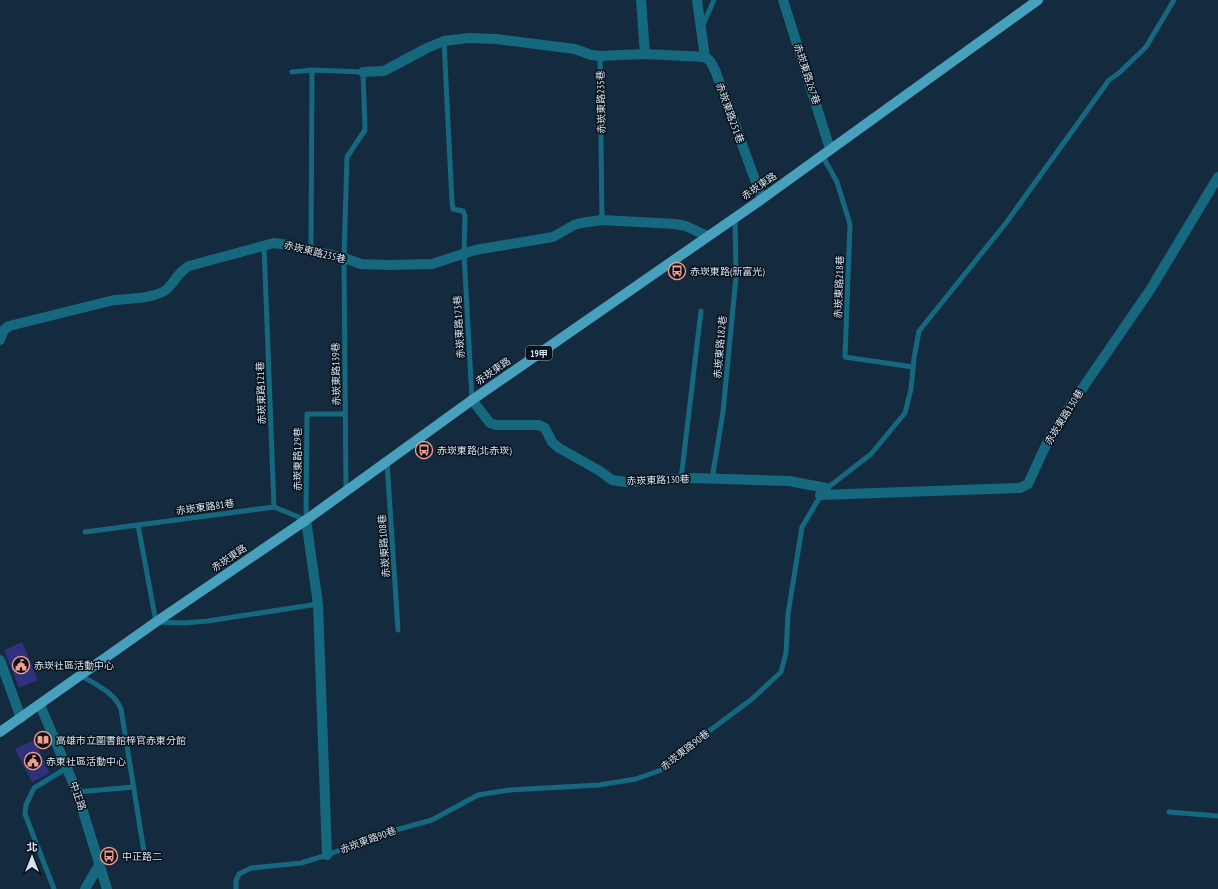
<svg xmlns="http://www.w3.org/2000/svg" width="1218" height="889" viewBox="0 0 1218 889" font-family="'PT Sans Narrow','Noto Sans TC',sans-serif">
  <style>
    .building { fill: #30317a }
    .lines { fill: none; stroke-linecap: round; stroke-linejoin: round }
    .service { stroke: #16687f; stroke-width: 5 }
    .minor { stroke: #16687f; stroke-width: 10 }
    .primary { stroke: #48a0bc; stroke-width: 10 }
    .labels { text-anchor: middle; dominant-baseline: central; stroke-width: 3; stroke-linejoin: round; paint-order: stroke }
    .shield { fill: #09121b; stroke: #98a4b1; stroke-width: 1 }
    .shield-label { font-size: 9px; font-weight: bold; fill: #d5e2f1 }
    .street-label { font-size: 10px; fill: #d5e2f1; stroke: #09121b }
    .poi-label { font-size: 10px; fill: #d5e2f1; stroke: #09121b; text-anchor: start }
  </style>
  <rect width="100%" height="100%" fill="#142a3f"/>
  <g class="building">
    <path d="M 22,642 L 38,680 L 19,688 L 4,650 Z"/>
    <path d="M 34,740 L 50,773 L 32,782 L 15,749 Z"/>
  </g>
  <g class="lines">
    <g class="service">
      <path d="M 702,27 L 714,0"/>
      <path d="M 444,41 L 452,202 L 453,209 L 463,211 L 465,216 L 464,254 L 472,399"/>
      <path d="M 600,56 L 602,220"/>
      <path d="M 292,72 L 312,70 L 363,72 L 365,130 L 347,157 L 344,258 L 346,491"/>
      <path d="M 822,155 L 837,182 L 850,224 L 845,357 L 913,367"/>
      <path d="M 264,245 L 274,507"/>
      <path d="M 311,250 L 312,70"/>
      <path d="M 387,462 L 398,630"/>
      <path d="M 681,479 L 701,311"/>
      <path d="M 712,479 L 723,412 L 736,277 L 735,217"/>
      <path d="M 826,489 L 871,454 L 905,413 L 911,389 L 914,358 L 919,331 L 1006,223 L 1109,80 L 1119,73 L 1146,47 L 1174,0"/>
      <path d="M 274,507 L 306,520 L 307,414 L 345,414"/>
      <path d="M 138,525 L 156,622 L 184,623 L 208,621 L 318,604"/>
      <path d="M 85,532 L 274,507"/>
      <path d="M 80,675 C 95,684 114,692 121,709 L 145,858"/>
      <path d="M 77,792 L 134,787"/>
      <path d="M 1169,812 L 1218,816"/>
      <path d="M 54,889 L 25,814 L 26,805 L 34,788 L 67,768"/>
      <path d="M 236,889 L 236,881 L 239,874 L 251,868 L 301,863 L 327,855 L 385,833 L 432,820 L 478,795 L 509,790 L 599,785 L 636,779 L 664,769 L 685,749 L 752,699 L 781,672 L 786,653 L 788,614 L 802,527 L 821,495"/>
    </g>
    <g class="minor">
      <path d="M 641,0 L 645,54"/>
      <path d="M 697,0 L 705,57 L 710,61 L 715,70 L 762,199"/>
      <path d="M 783,0 L 830,149"/>
      <path d="M 363,72 L 384,71 L 427,48 L 444,41 L 469,38 L 496,39 L 575,49 L 591,55 L 600,56 L 645,54 L 705,57"/>
      <path d="M 0,340 L 4,330 L 9,326 L 114,300 C 127,299 160,298 168,288 C 177,279 177,273 189,266 L 274,243 L 289,245 L 344,258 L 361,264 L 388,265 L 432,264 L 475,250 L 553,237 L 574,225 L 581,223 L 602,220 L 675,224 L 686,226 L 707,236"/>
      <path d="M 472,400 L 490,423 L 496,425 L 539,425 L 545,428 L 552,442 L 559,448 L 600,471 L 612,480 L 625,482 L 693,478 L 789,481 L 826,488"/>
      <path d="M 820,495 L 1020,488 L 1028,484 L 1046,445 L 1062,418 L 1150,290 L 1218,177"/>
      <path d="M 306,520 L 318,604 L 327,855"/>
      <path d="M 0,660 L 21,718"/>
      <path d="M 40,705 L 77,792 L 107,889"/>
      <path d="M 85,889 L 99,865"/>
    </g>
    <path class="primary" d="M 0,732 L 156,622 L 306,520 L 472,400 L 762,199 L 1038,0"/>
  </g>
  <defs>
    <g id="bus-ring" transform="scale(0.9)"><circle r="9.5" fill="#09121b" stroke="#f59d8f" stroke-width="1.5"/><path d="M-5-6H5V4H4V6H2V4H-2V6H-4V4H-5ZM-3.5-4V0h7V-4ZM-3.5 1.2v1.5H-2V1.2ZM2 1.2v1.5H3.5V1.2Z" fill="#f59d8f"/></g>
    <g id="civic-ring" transform="scale(0.9)"><circle r="9.5" fill="#09121b" stroke="#f59d8f" stroke-width="1.5"/><path d="M-.6-6.5H3V-4.5H.6V-3L4-1V1h2V6H-6V1h2V-1L-.6-3ZM-1.2 2.5V6h2.4V2.5Z" fill="#f59d8f"/></g>
    <g id="library-ring" transform="scale(0.9)"><circle r="9.5" fill="#09121b" stroke="#f59d8f" stroke-width="1.5"/><path d="M-6-4Q-3-5.5-.7-3.5V5Q-3 3-6 4ZM6-4Q3-5.5 .7-3.5V5Q3 3 6 4Z" fill="#f59d8f"/></g>
  </defs>
  <g fill-rule="evenodd">
    <use href="#bus-ring" x="677" y="271"/>
    <use href="#bus-ring" x="424" y="450"/>
    <use href="#civic-ring" x="21" y="665"/>
    <use href="#library-ring" x="43" y="740"/>
    <use href="#civic-ring" x="33" y="761"/>
    <use href="#bus-ring" x="109" y="856"/>
  </g>
  <g class="labels">
    <rect class="shield" x="526" y="346" width="26" height="14" rx="3"/>
    <g class="shield-label">
      <text x="539" y="353">19甲</text>
    </g>
    <g class="street-label">
      <text transform="translate(807 74) rotate(72)">赤崁東路267巷</text>
      <text transform="translate(601 102) rotate(-91)">赤崁東路235巷</text>
      <text transform="translate(730 113) rotate(70)">赤崁東路251巷</text>
      <text transform="translate(759 186) rotate(-35)">赤崁東路</text>
      <text transform="translate(315 252) rotate(14)">赤崁東路235巷</text>
      <text transform="translate(839 287) rotate(-88)">赤崁東路218巷</text>
      <text transform="translate(459 327) rotate(-93)">赤崁東路173巷</text>
      <text transform="translate(720 347) rotate(-85)">赤崁東路182巷</text>
      <text transform="translate(493 371) rotate(-35)">赤崁東路</text>
      <text transform="translate(336 374) rotate(-91)">赤崁東路139巷</text>
      <text transform="translate(261 393) rotate(-92)">赤崁東路121巷</text>
      <text transform="translate(1064 417) rotate(-58)">赤崁東路130巷</text>
      <text transform="translate(297 459) rotate(-90)">赤崁東路129巷</text>
      <text transform="translate(658 480) rotate(-2)">赤崁東路130巷</text>
      <text transform="translate(205 507) rotate(-8)">赤崁東路81巷</text>
      <text transform="translate(384 546) rotate(-94)">赤崁東路108巷</text>
      <text transform="translate(229 558) rotate(-34)">赤崁東路</text>
      <text transform="translate(685 750) rotate(-38)">赤崁東路90巷</text>
      <text transform="translate(78 796) rotate(71)">中正路</text>
      <text transform="translate(368 840) rotate(-20)">赤崁東路90巷</text>
    </g>
    <g class="poi-label">
      <text x="690" y="271">赤崁東路(新富光)</text>
      <text x="437" y="450">赤崁東路(北赤崁)</text>
      <text x="34" y="665">赤崁社區活動中心</text>
      <text x="56" y="740">高雄市立圖書館梓官赤東分館</text>
      <text x="46" y="761">赤東社區活動中心</text>
      <text x="122" y="856">中正路二</text>
    </g>
  </g>
  <g transform="translate(32 857)" stroke="#09121b" stroke-width="3" paint-order="stroke">
  <path d="M0-3L7 15L0 10L-7 15Z" fill="#d5e2f1"/>
  <text y="-6" font-size="11" font-weight="bold" text-anchor="middle" fill="#d5e2f1">北</text>
  </g>
</svg>
